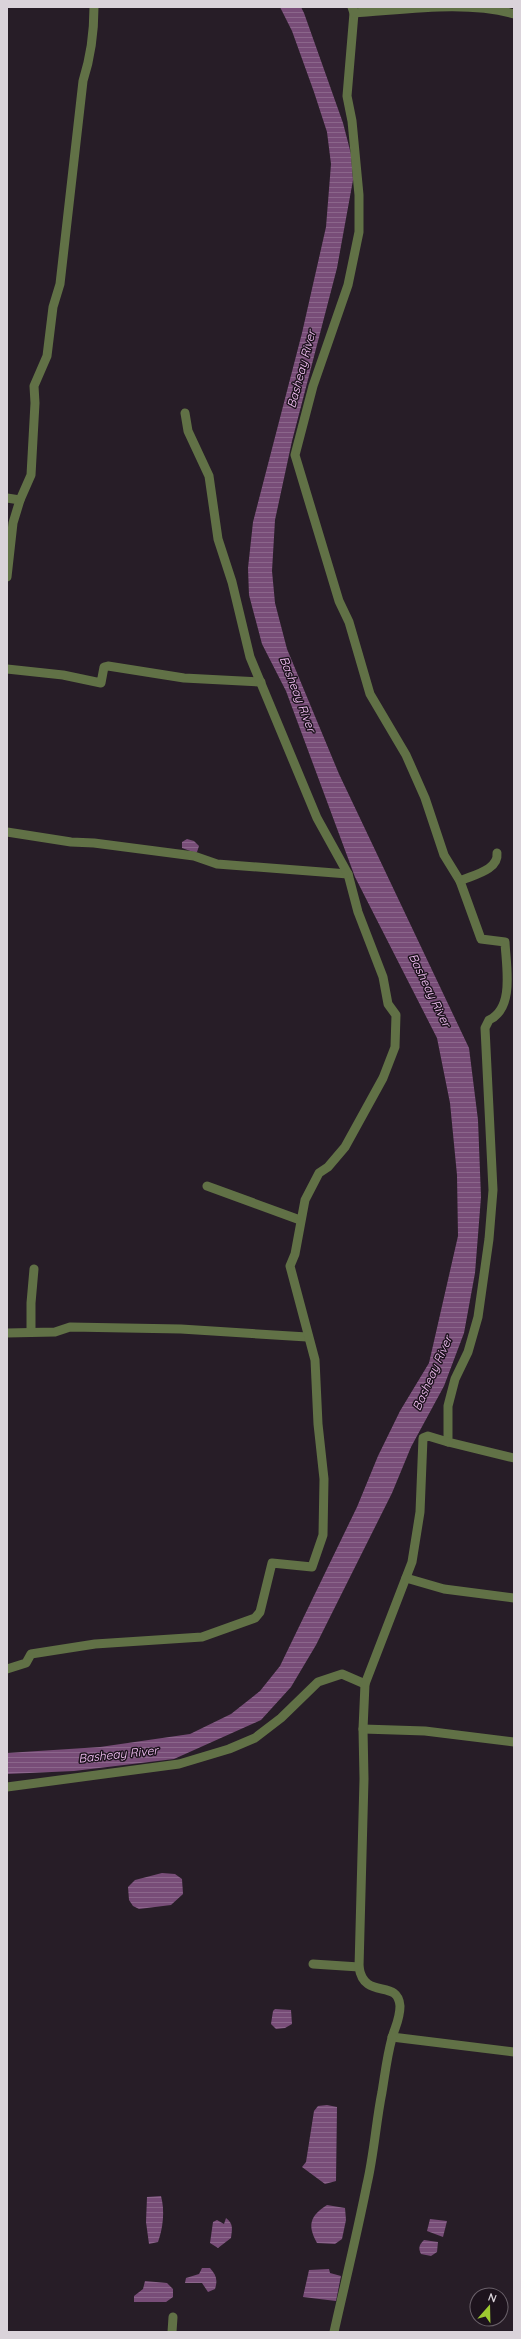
<svg xmlns="http://www.w3.org/2000/svg" width="521" height="2339" viewBox="0 0 521 2339" font-family="Quicksand,sans-serif">
  <style>
    .water { fill: url(#water-rules) }
    .lines { fill: none; stroke-linecap: round; stroke-linejoin: round }
    .minor { stroke: #617146; stroke-width: 9 }
    .labels { text-anchor: middle; dominant-baseline: central; stroke-width: 3; stroke-linejoin: round; paint-order: stroke }
    .water-label { font-size: 12px; font-style: italic; fill: #fcc7fd; stroke: #1d131d }
  </style>
  <defs>
    <pattern id="water-rules" width="6" height="5" patternUnits="userSpaceOnUse"><rect width="6" height="5" fill="#784d78"/><path d="M0 2.5h6" fill="none" stroke="#8b668b"/></pattern>
  </defs>
  <rect width="100%" height="100%" fill="#271d27"/>
  <g class="water">
    <path d="M 280,7 L 301,7 L 304,13 L 343,123 L 351,154 L 353,180 L 337,268 L 292,441 L 275,520 L 272,571 L 275,603 L 287,649 L 339,774 L 469,1048 L 478,1120 L 481,1197 L 475,1273 L 464,1333 L 444,1386 L 411,1447 L 392,1493 L 316,1645 L 291,1687 L 261,1720 L 174,1759 L 74,1771 L 7,1774 L 7,1753 L 100,1747 L 190,1734 L 231,1714 L 260,1691 L 280,1666 L 357,1507 L 378,1456 L 400,1411 L 429,1363 L 458,1236 L 457,1175 L 450,1103 L 437,1038 L 355,877 L 286,691 L 262,644 L 249,595 L 248,568 L 253,522 L 302,333 L 326,227 L 331,164 L 327,132 L 314,92 L 292,31 Z"/>
    <path d="M 187,839 L 194,841 L 199,846 L 197,852 L 193,852 L 182,848 L 182,842 Z"/>
    <path d="M 162,1873 L 175,1874 L 182,1879 L 183,1894 L 171,1905 L 139,1909 L 133,1906 L 129,1900 L 128,1887 L 135,1880 Z"/>
    <path d="M 275,2009 L 291,2010 L 292,2024 L 285,2028 L 276,2029 L 271,2024 L 273,2011 Z"/>
    <path d="M 327,2105 L 337,2107 L 336,2181 L 325,2184 L 302,2167 L 306,2162 L 314,2111 L 318,2106 Z"/>
    <path d="M 161,2196 C 165,2211 163,2228 158,2242 L 149,2244 L 146,2222 L 147,2197 Z"/>
    <path d="M 327,2205 L 345,2208 L 346,2220 L 342,2239 L 335,2244 L 317,2243 C 307,2225 310,2216 327,2205 Z"/>
    <path d="M 226,2218 C 234,2224 232,2230 231,2238 L 218,2248 L 210,2243 L 213,2222 L 217,2220 L 224,2224 Z"/>
    <path d="M 430,2219 L 447,2221 L 443,2237 L 427,2231 Z"/>
    <path d="M 424,2240 L 438,2242 L 437,2252 L 431,2256 L 421,2254 C 418,2248 419,2245 424,2240 Z"/>
    <path d="M 202,2268 L 210,2268 C 216,2275 218,2279 215,2289 L 208,2292 L 202,2283 L 185,2283 L 186,2278 L 199,2274 Z"/>
    <path d="M 329,2269 L 330,2273 L 341,2276 L 336,2301 L 303,2297 L 309,2270 Z"/>
    <path d="M 145,2281 L 167,2283 L 173,2289 L 173,2297 L 166,2302 L 134,2302 L 134,2296 L 143,2289 Z"/>
  </g>
  <g class="lines">
    <g class="minor">
      <path d="M 352,7 L 354,13 L 347,96 L 352,121 L 359,195 L 359,232 L 348,285 L 313,386 L 295,455 L 339,601 L 349,622 L 370,694 L 406,755 L 425,798 L 444,855 L 460,881 L 481,939 L 505,942 C 506,966 515,1008 489,1020 L 485,1028 L 493,1190 L 489,1239 L 478,1317 L 468,1352 L 455,1379 L 448,1406 L 448,1442 L 514,1458"/>
      <path d="M 354,13 C 403,10 466,0 514,14"/>
      <path d="M 7,498 L 20,500"/>
      <path d="M 7,577 L 13,523 L 20,500 L 31,475 L 35,403 L 34,386 L 47,356 L 53,307 L 60,284 L 83,81 C 91,56 94,33 94,7"/>
      <path d="M 7,669 L 63,675 L 101,683 L 104,667 L 108,666 L 184,678 L 261,682"/>
      <path d="M 7,832 L 71,842 L 94,843 L 194,856 L 217,864 L 348,874"/>
      <path d="M 460,881 C 473,875 499,870 497,853"/>
      <path d="M 207,1186 L 300,1220"/>
      <path d="M 31,1332 L 31,1303 L 34,1269"/>
      <path d="M 7,1333 L 55,1332 L 70,1327 L 181,1329 L 307,1337"/>
      <path d="M 406,1578 L 444,1589 L 514,1598"/>
      <path d="M 7,1669 L 26,1663 L 31,1654 L 95,1644 L 202,1637 L 255,1618 L 260,1612 L 272,1563 L 312,1567 L 323,1535 L 324,1479 L 318,1424 L 315,1360 L 290,1266 L 295,1254 L 305,1200 L 319,1173 L 328,1167 L 345,1147 L 383,1078 L 395,1047 L 396,1015 L 388,1004 L 383,977 L 358,912 L 348,874 L 317,818 L 250,657 L 232,582 L 218,539 L 209,476 L 188,431 L 185,413"/>
      <path d="M 363,1729 L 425,1731 L 514,1742"/>
      <path d="M 7,1787 L 179,1764 L 229,1749 L 255,1738 L 281,1718 L 318,1682 L 342,1674 L 365,1684"/>
      <path d="M 313,1964 L 359,1967"/>
      <path d="M 392,2037 L 514,2052"/>
      <path d="M 172,2332 L 173,2317"/>
      <path d="M 334,2332 C 345,2283 357,2234 367,2184 C 374,2154 376,2122 382,2092 C 385,2074 387,2056 392,2038 C 395,2027 400,2019 400,2006 C 398,1978 364,2001 359,1967 L 364,1779 L 363,1729 L 365,1684 L 412,1562 L 420,1512 L 423,1438 L 428,1436 L 448,1442"/>
    </g>
  </g>
  <g class="labels">
    <g class="water-label">
      <text transform="translate(301 369) rotate(-75)">Basheay River</text>
      <text transform="translate(298 694) rotate(69)">Basheay River</text>
      <text transform="translate(430 990) rotate(64)">Basheay River</text>
      <text transform="translate(432 1373) rotate(-66)">Basheay River</text>
      <text transform="translate(118 1754) rotate(-6)">Basheay River</text>
    </g>
  </g>
  <rect width="521" height="2339" fill="none" stroke="#dad3da" stroke-width="16"/>
  <g transform="translate(489 2307) rotate(20)"><circle r="19" fill="#1d131d" stroke="#696069"/>
  <path d="M0-3L7 15L0 10L-7 15Z" fill="#9dca30"/>
  <text y="-6" font-size="11" font-weight="bold" text-anchor="middle" fill="#dad3da">N</text>
  </g>
</svg>
